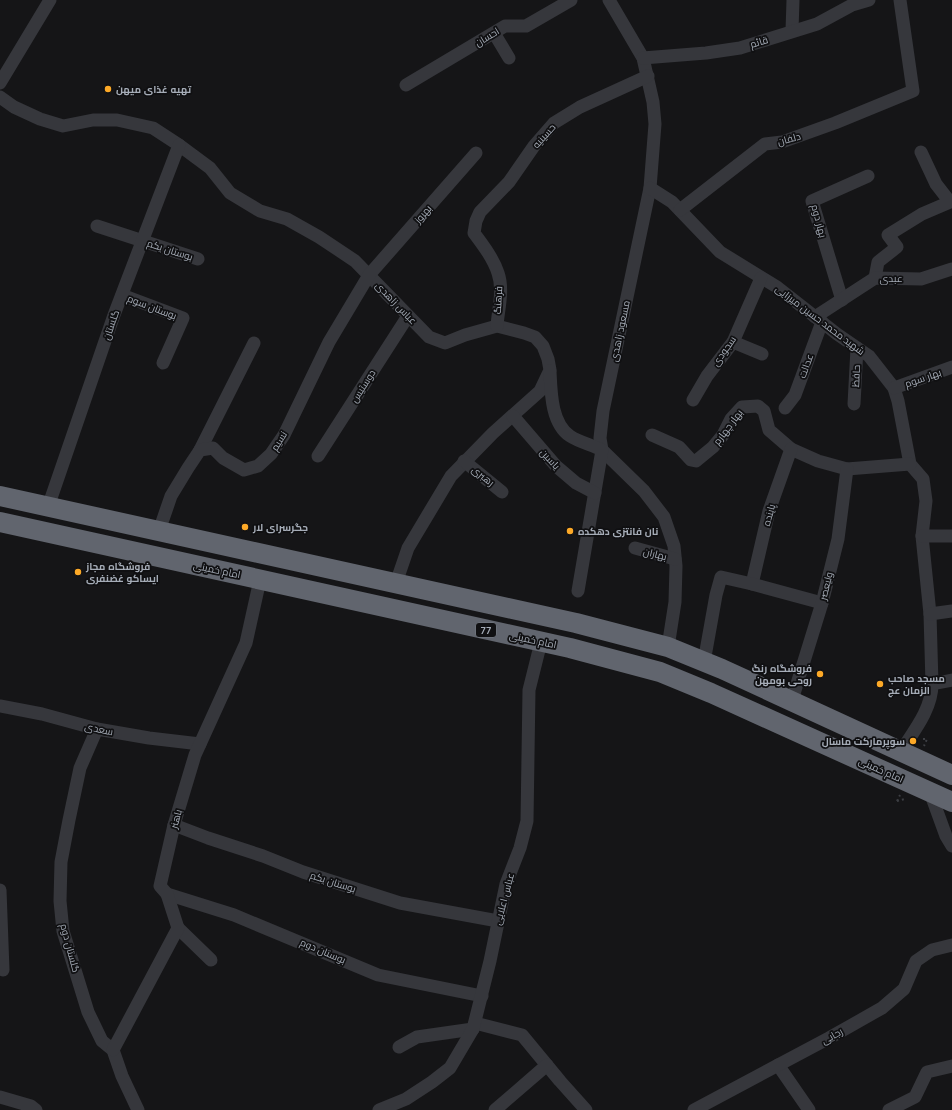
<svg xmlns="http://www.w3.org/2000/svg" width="952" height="1110" viewBox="0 0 952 1110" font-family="Mulish,Cairo,sans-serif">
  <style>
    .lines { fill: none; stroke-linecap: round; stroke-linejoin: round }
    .path { stroke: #3c3e43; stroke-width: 2; stroke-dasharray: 2 3; stroke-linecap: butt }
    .minor { stroke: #36373c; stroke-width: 13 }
    .highway { stroke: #61656e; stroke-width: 20 }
    .poi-dot { fill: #fda927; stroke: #101012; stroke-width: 1.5 }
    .labels { text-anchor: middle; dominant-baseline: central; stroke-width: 3.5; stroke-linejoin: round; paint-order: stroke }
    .shield { fill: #101012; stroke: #797e86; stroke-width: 1 }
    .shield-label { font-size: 9px; font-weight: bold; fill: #a6adb8 }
    .street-label { font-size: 10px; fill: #a6adb8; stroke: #101012 }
    .poi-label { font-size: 10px; font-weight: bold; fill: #a6adb8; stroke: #101012; text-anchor: start }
  </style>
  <rect width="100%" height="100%" fill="#151517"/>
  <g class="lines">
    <g class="path">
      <path d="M 923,739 L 927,739 L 924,746"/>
      <path d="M 897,801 L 900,795"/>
      <path d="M 897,801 L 905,799"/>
    </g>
    <g class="minor">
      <path d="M 609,0 L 643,58 L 653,102 L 655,124 L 650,188 L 603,411 L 600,438 L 602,450 L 644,491 L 664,517 L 674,546 L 676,566 L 675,602 L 668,647"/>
      <path d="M 792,31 L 793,0"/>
      <path d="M 494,33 L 509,58"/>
      <path d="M 643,58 L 706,53 L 740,48 L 817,24 L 852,5 L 869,0"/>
      <path d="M 0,83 L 50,0"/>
      <path d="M 406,85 L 505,26 L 526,26 L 571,0"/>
      <path d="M 0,97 L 14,107 L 40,119 L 63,126 L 93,120 L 117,120 L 153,128 L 179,145 L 210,168 L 230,193 L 260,211 L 287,219 L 319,237 L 355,261 L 429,337 L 445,343 L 465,335 L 497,326 L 524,333 L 535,337 L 543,346 L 548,359 L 550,370 L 540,391 L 493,433 L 451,476 L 408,548 L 396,583"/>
      <path d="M 650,188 L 672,202 L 720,252 L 777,287 L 837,334 L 869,356 L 894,388 L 898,401 L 910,464 L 923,479 L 926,501 L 922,536 L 930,614 L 932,684 C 932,709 914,731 901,751"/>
      <path d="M 680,210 L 765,144 L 782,142 L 835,123 L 913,91 L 900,0"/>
      <path d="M 97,226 L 198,259"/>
      <path d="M 875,278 L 878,262 L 897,247 L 888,235 L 922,214 L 950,202 L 936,184 L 921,152"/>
      <path d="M 122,295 L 183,318 L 163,363"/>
      <path d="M 842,300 L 812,201 L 868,176"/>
      <path d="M 815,317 L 875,278 L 921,279 L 952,269"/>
      <path d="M 497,326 C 498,310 504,290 498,273 C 493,258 483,245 474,233 L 476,221 L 480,212 L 509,182 L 534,146 L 554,123 L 580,107 L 648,76"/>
      <path d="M 733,342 L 762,354"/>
      <path d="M 550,371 C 551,392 551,423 570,436 C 579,442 592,445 602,450 L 578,591"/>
      <path d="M 894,388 L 952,367"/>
      <path d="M 693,400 L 707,376 L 733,342 L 761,278"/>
      <path d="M 854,404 L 857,348"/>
      <path d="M 785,408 L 795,395 L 822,322"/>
      <path d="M 513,416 L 556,466 L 576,483 L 595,493"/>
      <path d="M 652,435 L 679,447 L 691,460 L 696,461 L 713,447 L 723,435 L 731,419 L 742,407 L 758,406 L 764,411 L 769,430 L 791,449 L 818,461 L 847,469 L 910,464"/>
      <path d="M 200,450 L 254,343"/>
      <path d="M 318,456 L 408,316"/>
      <path d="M 464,461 L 502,492"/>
      <path d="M 48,507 L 114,315 L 179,145"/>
      <path d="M 159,531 L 171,496 L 188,468 L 200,450 L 213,448 L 223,458 L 244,470 L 258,466 L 271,454 L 284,435 L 329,342 L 369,275 L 476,153"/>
      <path d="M 922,536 L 952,536"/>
      <path d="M 635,548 L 675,559"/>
      <path d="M 752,584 L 769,511 L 791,449"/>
      <path d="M 930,614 L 952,611"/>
      <path d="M 704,662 L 716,595 L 721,577 L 752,584 L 822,603"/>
      <path d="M 932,684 L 952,680"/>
      <path d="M 792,700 L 822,603 L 838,539 L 847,469"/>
      <path d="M 0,706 L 42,714 L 97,729 L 149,738 L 200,744"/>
      <path d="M 97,729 L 80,768 L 69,820 L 61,862 L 60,901 L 63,931 L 88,1012 L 102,1041 L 113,1050 L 122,1076 L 138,1110"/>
      <path d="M 930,792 L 946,836 L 952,846"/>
      <path d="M 174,825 L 208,838 L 263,856 L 303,872 L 400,903 L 498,921"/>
      <path d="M 0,890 L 3,970"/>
      <path d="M 167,894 L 234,915 L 378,975 L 482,996"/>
      <path d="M 178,928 L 211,960"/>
      <path d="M 475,1023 L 522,1035 L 560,1081 L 586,1110"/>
      <path d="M 399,1047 L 417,1037 L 473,1029"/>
      <path d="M 113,1050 L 178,928 L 167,894 L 160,886 L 174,825 L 195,755 L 246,643 L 260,580"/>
      <path d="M 778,1065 L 809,1110"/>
      <path d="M 0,1097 L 31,1106 L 36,1110"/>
      <path d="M 379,1110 L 406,1099 L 432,1082 L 450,1068 L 473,1029 L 490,961 L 506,884 L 520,848 L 527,821 L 529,690 L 541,642"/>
      <path d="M 495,1110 L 547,1065"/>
      <path d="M 694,1110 L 829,1038 L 882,1008 L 904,989 L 916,961 L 932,950 L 952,945"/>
      <path d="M 889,1110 L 915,1097 L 927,1072 L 952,1066"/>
    </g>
    <g class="highway">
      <path d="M 0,496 L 576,623 L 668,647 L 722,669 L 952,775"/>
      <path d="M 0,522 L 570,648 L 660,672 L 711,693 L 952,802"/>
    </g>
  </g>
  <g class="poi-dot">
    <circle cx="108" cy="89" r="4"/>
    <circle cx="245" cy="527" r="4"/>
    <circle cx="570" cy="531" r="4"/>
    <circle cx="78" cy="572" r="4"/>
    <circle cx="820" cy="674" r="4"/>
    <circle cx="880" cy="684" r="4"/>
    <circle cx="913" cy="741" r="4"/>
  </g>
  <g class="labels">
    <rect class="shield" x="476" y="623" width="20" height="14" rx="3"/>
    <g class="shield-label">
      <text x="486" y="630">77</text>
    </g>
    <g class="street-label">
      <text transform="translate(487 37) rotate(-31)">احسان</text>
      <text transform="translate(759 42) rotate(-17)">قائم</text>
      <text transform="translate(544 136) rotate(-48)">حسینیه</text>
      <text transform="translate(789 139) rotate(-16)">دلفان</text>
      <text transform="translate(423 214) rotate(-49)">بهروز</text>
      <text transform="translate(819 221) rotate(75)">بهار دوم</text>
      <text transform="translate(170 250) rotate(18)">بوستان یکم</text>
      <text x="891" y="278">عبدی</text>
      <text transform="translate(498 300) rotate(-87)">فرهنگ</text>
      <text transform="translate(396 303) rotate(46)">عباس زاهدی</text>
      <text transform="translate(152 307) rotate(21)">بوستان سوم</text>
      <text transform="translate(820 320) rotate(37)">شهید محمد حسین میرزایی</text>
      <text transform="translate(111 325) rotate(-71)">گلستان</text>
      <text transform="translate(620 331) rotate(-78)">مسعود زاهدی</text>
      <text transform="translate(724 351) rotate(-55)">سجودی</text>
      <text transform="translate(806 366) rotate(-70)">عدالت</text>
      <text transform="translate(856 376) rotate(-87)">حافظ</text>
      <text transform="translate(923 378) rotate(-19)">بهار سوم</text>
      <text transform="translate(363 386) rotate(-57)">دوستیس</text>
      <text transform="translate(728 427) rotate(-53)">بهار چهارم</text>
      <text transform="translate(279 441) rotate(-58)">نسیم</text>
      <text transform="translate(550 459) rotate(47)">یاسین</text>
      <text transform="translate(483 476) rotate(39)">رهبری</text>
      <text transform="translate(769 515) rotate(-75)">پاینده</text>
      <text transform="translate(655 554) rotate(14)">بهاران</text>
      <text transform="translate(217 570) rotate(12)">امام خمینی</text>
      <text transform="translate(826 586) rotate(-76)">ولیعصر</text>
      <text transform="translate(533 640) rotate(12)">امام خمینی</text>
      <text transform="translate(99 729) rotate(12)">سعدی</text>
      <text transform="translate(881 770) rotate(24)">امام خمینی</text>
      <text transform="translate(176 819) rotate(-75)">باهنر</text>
      <text transform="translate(333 882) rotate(18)">بوستان یکم</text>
      <text transform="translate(504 899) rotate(-75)">عباس اعلایی</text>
      <text transform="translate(70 948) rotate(75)">گلستان دوم</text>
      <text transform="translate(323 951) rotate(23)">بوستان دوم</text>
      <text transform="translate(832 1036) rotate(-29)">رجایی</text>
    </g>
    <g class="poi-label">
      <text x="116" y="89">تهیه غذای میهن</text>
      <text x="253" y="527">جگرسرای لار</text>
      <text x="578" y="531">نان فانتزی دهکده</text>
      <text x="86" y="566">فروشگاه مجاز<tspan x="86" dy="12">ایساکو غضنفری</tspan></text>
      <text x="812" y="668" text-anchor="end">فروشگاه رنگ<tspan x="812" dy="12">روحی بومهن</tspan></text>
      <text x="888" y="678">مسجد صاحب<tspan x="888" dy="12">الزمان عج</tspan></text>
      <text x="905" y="741" text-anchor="end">سوپرمارکت ماسال</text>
    </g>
  </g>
</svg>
